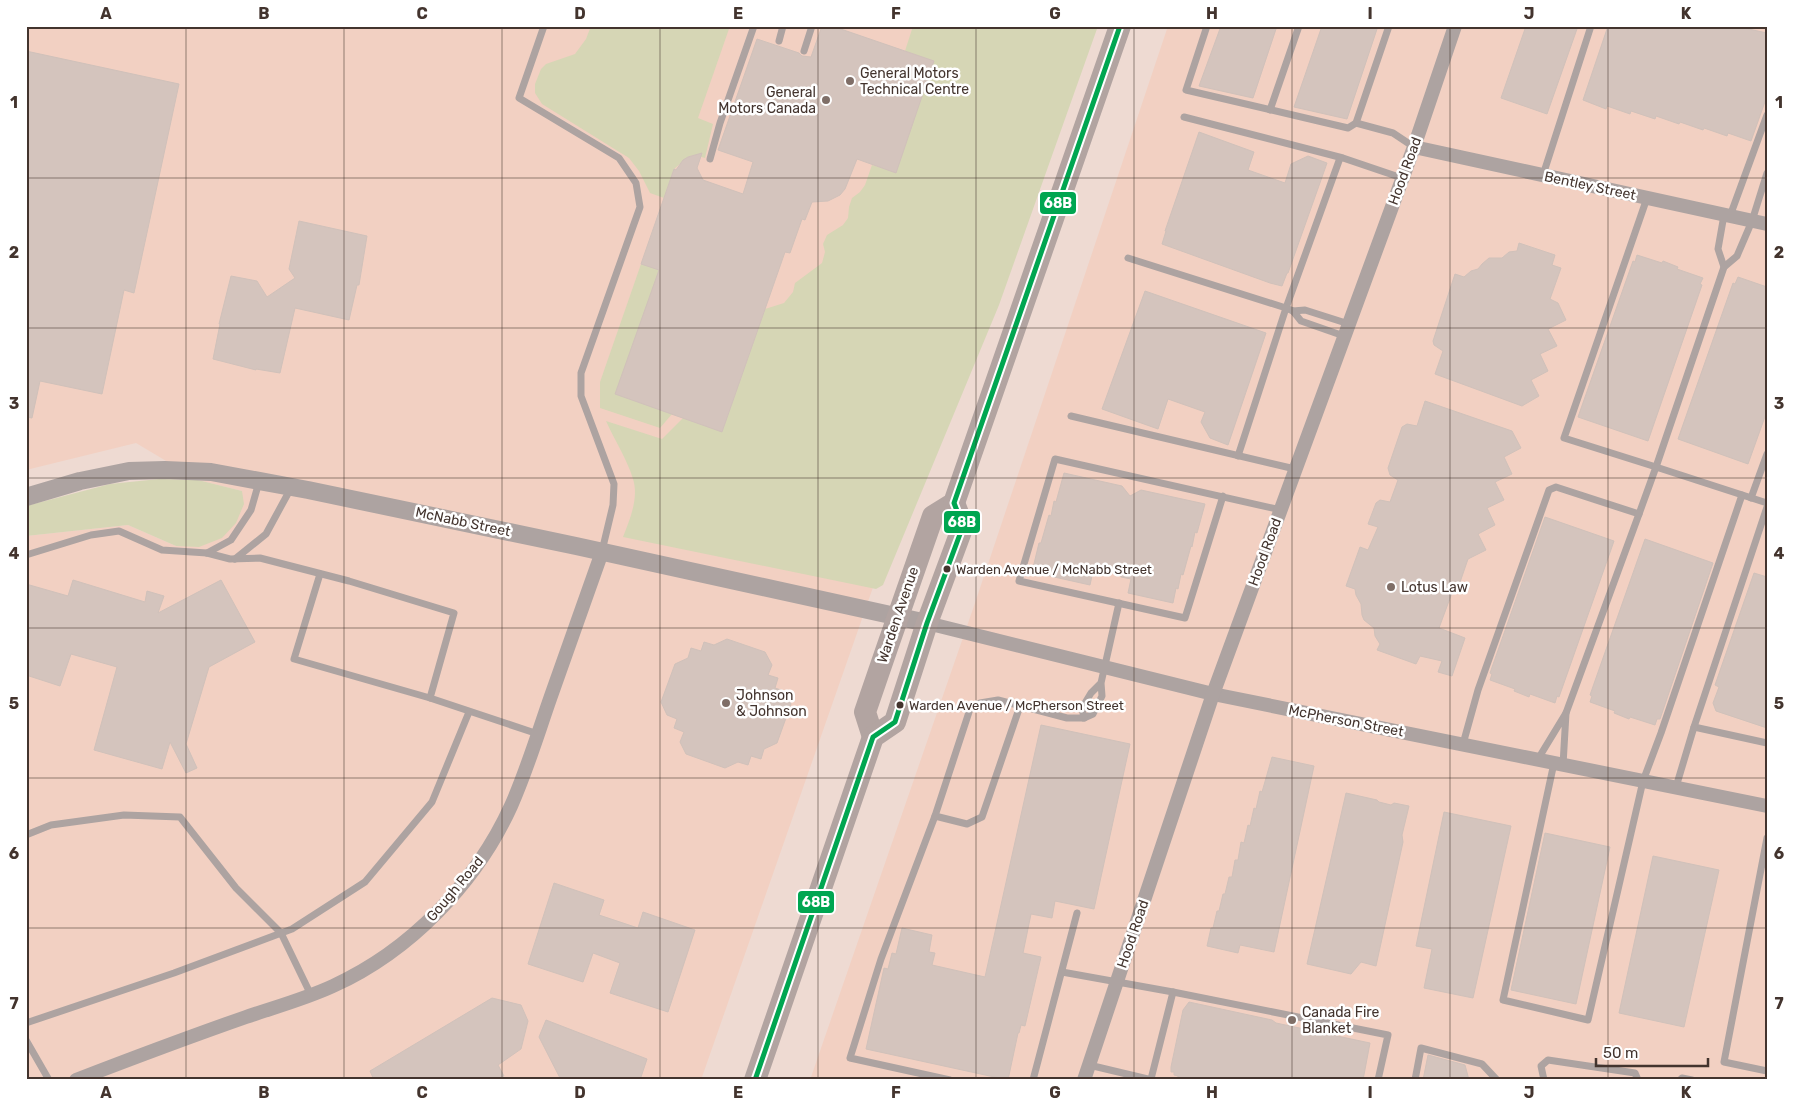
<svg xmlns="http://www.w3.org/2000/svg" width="1793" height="1106" viewBox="0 0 1793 1106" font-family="Rubik,sans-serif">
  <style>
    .built { fill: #f2d0c2 }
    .green { fill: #d6d6b5 }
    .building { fill: #d4c4bd; stroke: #d0c1ba }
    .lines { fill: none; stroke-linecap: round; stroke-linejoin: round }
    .service { stroke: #ada3a1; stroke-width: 7 }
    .minor { stroke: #ada3a1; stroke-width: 14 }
    .tertiary { stroke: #ada3a1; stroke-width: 18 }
    .primary { stroke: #b2a4a1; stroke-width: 22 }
    .bus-1-casing { stroke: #fff; stroke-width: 9 }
    .bus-1 { stroke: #00a651; stroke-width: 5 }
    .grid { fill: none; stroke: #43342e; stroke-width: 1; stroke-opacity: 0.55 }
    .poi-dot { fill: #7f6e67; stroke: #fff; stroke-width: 2 }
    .bus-dot { fill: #43342e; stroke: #fff; stroke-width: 2 }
    .labels { text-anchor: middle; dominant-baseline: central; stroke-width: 5; stroke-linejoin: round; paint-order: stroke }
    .bus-label { font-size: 13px; fill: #43342e; stroke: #fff; text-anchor: start }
    .poi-label { font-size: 14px; fill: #43342e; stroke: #fff; text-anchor: start }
    .street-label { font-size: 14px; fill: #43342e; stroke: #fff }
    .line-badge { stroke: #fff; stroke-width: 2 }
    .badge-label { font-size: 14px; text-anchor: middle; font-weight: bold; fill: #fff }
    .neatline { fill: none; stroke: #43342e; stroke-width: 2 }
    .grid-label { font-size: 16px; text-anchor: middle; font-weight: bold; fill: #43342e }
  </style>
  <rect width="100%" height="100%" fill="#eedad2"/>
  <g class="built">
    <path d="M 26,26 L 1083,26 L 878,573 L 701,1080 L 26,1080 L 26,536 L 128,525 L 176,546 L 242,491 L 198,480 L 136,443 L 26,470 Z"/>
    <path d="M 1168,26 L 1767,26 L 1767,1080 L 810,1080 L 975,603 Z"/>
  </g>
  <g class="green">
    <path d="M 591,26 L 730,26 L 698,118 L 713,124 L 705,158 L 694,155 L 688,157 L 674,169 L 664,198 L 650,193 L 639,171 L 629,158 L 542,104 L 535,93 L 535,84 L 541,69 L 546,64 L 575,54 L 586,39 Z"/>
    <path d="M 913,26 L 1098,26 L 999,305 L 883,585 L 876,589 L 623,537 C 630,519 639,498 633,479 C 628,461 614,439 606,421 L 662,439 L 683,418 L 722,431 L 765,309 L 784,303 L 793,292 L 795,283 L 822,263 L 825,252 L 823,244 L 827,235 L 843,225 L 848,218 L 849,207 L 852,198 L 860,192 L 865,185 L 872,165 L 896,172 L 934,61 L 905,51 Z"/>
    <path d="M 641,264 L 659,270 L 672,414 L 660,428 L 600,408 L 600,382 Z"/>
    <path d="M 159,479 L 198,480 L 242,491 L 244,504 L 236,523 L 222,538 L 199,547 L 176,546 L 128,525 L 26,536 L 26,506 L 110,484 Z"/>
  </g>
  <g class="building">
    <path d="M 822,26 L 832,26 L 934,61 L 896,173 L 857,159 L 845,189 L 840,195 L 828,201 L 812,202 L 805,220 L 802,219 L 790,253 L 785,252 L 722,432 L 615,394 L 659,270 L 641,264 L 674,169 L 676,170 L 683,160 L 688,157 L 702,153 L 697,168 L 703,180 L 743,194 L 753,162 L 718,150 L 757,39 L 799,53 L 802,56 L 811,57 Z"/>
    <path d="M 1221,26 L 1277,26 L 1253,98 L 1199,86 Z"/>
    <path d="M 1322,26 L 1378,26 L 1347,119 L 1294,107 Z"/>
    <path d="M 1526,26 L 1578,26 L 1547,114 L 1501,98 Z"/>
    <path d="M 1608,26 L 1735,26 L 1767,33 L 1767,96 L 1751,141 L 1728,133 L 1727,136 L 1704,128 L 1703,130 L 1680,122 L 1679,124 L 1656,116 L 1655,119 L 1631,111 L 1630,114 L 1607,106 L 1606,109 L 1583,100 Z"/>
    <path d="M 26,51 L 179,84 L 134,293 L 124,290 L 102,394 L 40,381 L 32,418 L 26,417 Z"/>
    <path d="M 1199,132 L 1254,152 L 1248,170 L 1285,183 L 1291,164 L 1308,156 L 1327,163 L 1288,273 L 1287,273 L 1282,286 L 1270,283 L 1162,244 L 1166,231 L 1165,231 Z"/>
    <path d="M 299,221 L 367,236 L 359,285 L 357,285 L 349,320 L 295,308 L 280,373 L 256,369 L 256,370 L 213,359 L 220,324 L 219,324 L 231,276 L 257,281 L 267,297 L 295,278 L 289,269 Z"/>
    <path d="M 1519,243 L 1555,255 L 1552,265 L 1561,268 L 1550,299 L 1558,303 L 1566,320 L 1548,329 L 1557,346 L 1540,354 L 1548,371 L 1531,380 L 1539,396 L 1522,406 L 1435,374 L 1443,351 L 1434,345 L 1433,341 L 1455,274 L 1464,277 L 1471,271 L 1478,269 L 1482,264 L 1489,258 L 1502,258 L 1509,252 L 1517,251 Z"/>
    <path d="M 1637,255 L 1662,263 L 1663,261 L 1678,267 L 1677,269 L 1703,278 L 1700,284 L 1702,285 L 1648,441 L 1578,417 L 1633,261 L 1635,262 Z"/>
    <path d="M 1738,277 L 1767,287 L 1767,411 L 1748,464 L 1678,439 L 1733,283 L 1735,284 Z"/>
    <path d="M 1145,291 L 1266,333 L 1228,445 L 1210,438 L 1201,422 L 1205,412 L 1168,399 L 1158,429 L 1102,409 Z"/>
    <path d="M 1425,401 L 1512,431 L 1521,448 L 1504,457 L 1512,474 L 1495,482 L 1504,500 L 1487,508 L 1495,525 L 1478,534 L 1486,550 L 1468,559 L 1458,588 L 1453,590 L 1439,628 L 1465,638 L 1452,676 L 1438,672 L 1442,661 L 1420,656 L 1416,664 L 1377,650 L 1380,644 L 1375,636 L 1374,628 L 1364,620 L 1362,615 L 1361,604 L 1356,595 L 1355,589 L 1346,586 L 1360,547 L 1368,550 L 1378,527 L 1368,524 L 1376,503 L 1380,500 L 1390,502 L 1398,480 L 1390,475 L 1388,468 L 1402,427 L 1407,424 L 1417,426 Z"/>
    <path d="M 1064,473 L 1122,486 L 1130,496 L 1141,490 L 1205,504 L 1197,533 L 1195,532 L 1192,547 L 1191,546 L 1183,575 L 1181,574 L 1178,589 L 1176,588 L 1173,603 L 1128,593 L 1131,579 L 1121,577 L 1115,566 L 1104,573 L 1093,571 L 1090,585 L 1032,572 L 1039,543 L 1041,543 L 1049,515 L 1051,516 L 1054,501 L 1056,502 Z"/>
    <path d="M 1545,517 L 1614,541 L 1559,697 L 1557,696 L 1555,703 L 1530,694 L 1529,697 L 1514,691 L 1515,689 L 1490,680 L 1492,674 L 1490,673 Z"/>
    <path d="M 1645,539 L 1713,563 L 1660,719 L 1657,719 L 1655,725 L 1630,717 L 1629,719 L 1614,713 L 1615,711 L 1590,702 L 1592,696 L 1590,695 Z"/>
    <path d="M 1754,573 L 1767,577 L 1767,728 L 1716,711 L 1713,703 L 1719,687 L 1715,685 Z"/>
    <path d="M 73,580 L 145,602 L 147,591 L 164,596 L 158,613 L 221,580 L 255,642 L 209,667 L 186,744 L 197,768 L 186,773 L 170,742 L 162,769 L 94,750 L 117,667 L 71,654 L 60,686 L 26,675 L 26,584 L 68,596 Z"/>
    <path d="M 727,639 L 765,652 L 772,665 L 768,675 L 778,678 L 775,688 L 784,691 L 791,704 L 777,743 L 764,749 L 761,759 L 751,756 L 748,765 L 738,762 L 725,768 L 686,754 L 680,742 L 684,732 L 674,728 L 677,719 L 667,715 L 661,702 L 675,664 L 688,658 L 691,648 L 701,651 L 704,642 L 714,645 Z"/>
    <path d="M 1041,725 L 1130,744 L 1094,909 L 1055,901 L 1052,918 L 1031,914 L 1023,953 L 1041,957 L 1025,1026 L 1021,1025 L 1019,1033 L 1018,1033 L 1008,1080 L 866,1049 L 884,968 L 888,969 L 892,953 L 896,954 L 902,928 L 932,935 L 929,952 L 935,953 L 932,965 L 985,977 Z"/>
    <path d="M 1272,757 L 1314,766 L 1274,952 L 1240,945 L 1238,953 L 1207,946 L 1211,928 L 1213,928 L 1217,911 L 1219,911 L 1223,894 L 1225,894 L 1229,877 L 1232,877 L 1235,860 L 1238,860 L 1241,842 L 1244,843 L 1248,825 L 1250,826 L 1254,808 L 1256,809 L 1260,791 L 1262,792 Z"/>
    <path d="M 1346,793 L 1377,800 L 1379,802 L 1391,805 L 1394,803 L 1409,806 L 1402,835 L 1403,842 L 1376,966 L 1361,962 L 1351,974 L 1307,964 Z"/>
    <path d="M 1444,812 L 1511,826 L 1473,998 L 1424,988 L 1432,949 L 1416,946 Z"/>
    <path d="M 1545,833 L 1610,847 L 1576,1004 L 1511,990 Z"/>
    <path d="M 1653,856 L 1719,870 L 1684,1027 L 1619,1013 Z"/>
    <path d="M 554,883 L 604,900 L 599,915 L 638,928 L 643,912 L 695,930 L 668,1012 L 610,993 L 620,963 L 593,953 L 583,982 L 528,964 Z"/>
    <path d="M 492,998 L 521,1005 L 528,1021 L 521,1049 L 498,1065 L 504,1076 L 494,1080 L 374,1080 L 370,1071 Z"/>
    <path d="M 1189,1002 L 1272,1020 L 1276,1023 L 1370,1043 L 1363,1080 L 1190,1080 L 1178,1077 L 1178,1076 L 1174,1075 L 1174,1072 L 1171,1072 L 1171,1067 L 1183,1010 Z"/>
    <path d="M 546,1020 L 647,1059 L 640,1080 L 561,1080 L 539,1037 Z"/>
    <path d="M 1428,1055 L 1465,1065 L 1469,1080 L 1423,1080 Z"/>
  </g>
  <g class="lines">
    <g class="service">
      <path d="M 544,26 L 519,98 L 619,158 L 636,183 L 640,207 L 581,373 L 581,396 L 614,484 L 613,505 L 602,551"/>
      <path d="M 1207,26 L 1186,90 L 1348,128 L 1356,123 L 1389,26"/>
      <path d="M 779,41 L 783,26"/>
      <path d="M 804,51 L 812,26"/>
      <path d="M 1270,110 L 1299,26"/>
      <path d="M 1184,117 L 1343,158 L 1402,178"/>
      <path d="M 1356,123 L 1393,133 L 1414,147"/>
      <path d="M 1340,158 L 1286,308 L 1293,311 L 1305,310 L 1349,324"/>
      <path d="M 710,159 L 720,123 L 754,26"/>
      <path d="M 1543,175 L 1591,26"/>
      <path d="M 1647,198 L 1564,438 L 1656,467 L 1724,267 L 1737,256 L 1752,221 L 1767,173"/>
      <path d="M 1730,216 L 1767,115"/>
      <path d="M 1128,258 L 1286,308 L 1238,456"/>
      <path d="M 1724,267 L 1718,249 L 1724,215"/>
      <path d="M 1293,311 L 1301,321 L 1344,336"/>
      <path d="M 1071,416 L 1295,469"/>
      <path d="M 1223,496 L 1185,618 L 1019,581 L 1055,459 L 1281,510"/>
      <path d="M 1751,498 L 1767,454"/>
      <path d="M 207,553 L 231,540 L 251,510 L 259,482"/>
      <path d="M 26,555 L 91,535 L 119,531 L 162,550 L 207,553 L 230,559 L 260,558 L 349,581 L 454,613 L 430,698 L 538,734"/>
      <path d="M 235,559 L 266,534 L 291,488"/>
      <path d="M 320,574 L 294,659 L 430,698"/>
      <path d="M 1101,683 L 1091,693 L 1082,708 L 1084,718 L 1093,714 L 1102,696 L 1101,683 L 1119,603"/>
      <path d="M 1566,713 L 1639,514"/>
      <path d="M 1694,727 L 1767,743"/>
      <path d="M 1463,744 L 1478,690 L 1549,490 L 1556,487 L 1639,514 L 1656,467 L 1767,503"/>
      <path d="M 1538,759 L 1566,713 L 1563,765"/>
      <path d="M 1554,763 L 1503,1000 L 1588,1020 L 1643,781 L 1661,733 L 1742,495"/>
      <path d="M 1676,787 L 1694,727 L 1767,507"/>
      <path d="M 935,816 L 967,824 L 982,817 L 1020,706"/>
      <path d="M 26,835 L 51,825 L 124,815 L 180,817 L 236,888 L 281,933 L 311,995"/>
      <path d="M 1767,838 L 1724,1062 L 1767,1071"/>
      <path d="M 1062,972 L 1173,992"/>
      <path d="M 26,1023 L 174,973 L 292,929 L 365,882 L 432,802 L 469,712"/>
      <path d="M 26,1040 L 49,1080"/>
      <path d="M 1089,1065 L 1152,1080"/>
      <path d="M 1151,1079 L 1173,992 L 1388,1035 L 1378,1080"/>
      <path d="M 950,1080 L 850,1058 L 881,959 L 935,816 L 970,709 L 980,703 L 998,700 L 1067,718 L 1084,718"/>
      <path d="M 1033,1080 L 1077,913"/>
      <path d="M 1415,1080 L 1421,1048 L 1482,1064 L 1497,1080"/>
      <path d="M 1544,1080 L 1541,1066 L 1548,1060 L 1635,1073 L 1638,1080"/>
      <path d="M 1680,1080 L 1682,1078 L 1692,1080"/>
    </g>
    <g class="minor">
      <path d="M 1414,147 L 1767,224"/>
      <path d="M 927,623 L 1213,694 L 1767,806"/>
      <path d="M 76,1080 C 133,1058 189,1037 246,1017 C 275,1007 305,999 333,986 C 410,951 476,883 511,806 C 527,770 538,733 551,696 C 568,648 585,600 602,552"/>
      <path d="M 1084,1080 L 1213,694 L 1414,147 L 1455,26"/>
    </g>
    <path class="tertiary" d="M 26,497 L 80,481 L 129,471 L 165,470 L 211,472 L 308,490 L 576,546 L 927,623"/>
    <g class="primary">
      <path d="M 873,737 L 865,712 L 887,648 L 933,516 L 954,503 L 1120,26"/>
      <path d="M 755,1080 L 873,737 L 895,722 L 927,623 L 963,526 L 954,503"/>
    </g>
    <g class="bus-1-casing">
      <path id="bus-1" d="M 755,1080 L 873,737 L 895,722 L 927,623 L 963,526 L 954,503 L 1120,26"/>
    </g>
    <use href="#bus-1" class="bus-1"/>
  </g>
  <path class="grid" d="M 186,26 L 186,1080M 344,26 L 344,1080M 502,26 L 502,1080M 660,26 L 660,1080M 818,26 L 818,1080M 976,26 L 976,1080M 1134,26 L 1134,1080M 1292,26 L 1292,1080M 1450,26 L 1450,1080M 1608,26 L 1608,1080M 26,178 L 1767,178M 26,328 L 1767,328M 26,478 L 1767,478M 26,628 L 1767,628M 26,778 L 1767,778M 26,928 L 1767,928"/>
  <g class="poi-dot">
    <circle cx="850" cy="81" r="5"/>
    <circle cx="826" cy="100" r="5"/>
    <circle cx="1391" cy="587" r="5"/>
    <circle cx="726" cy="703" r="5"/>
    <circle cx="1292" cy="1020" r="5"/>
  </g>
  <g class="bus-dot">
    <circle cx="947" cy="569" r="4.5"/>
    <circle cx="900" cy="705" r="4.5"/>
  </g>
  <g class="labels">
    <g class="bus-label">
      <text x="956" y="569">Warden Avenue / McNabb Street</text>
      <text x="909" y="705">Warden Avenue / McPherson Street</text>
    </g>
    <g class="poi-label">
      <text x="860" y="73">General Motors<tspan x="860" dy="16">Technical Centre</tspan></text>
      <text x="816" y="92" text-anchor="end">General<tspan x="816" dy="16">Motors Canada</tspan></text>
      <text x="1401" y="587">Lotus Law</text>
      <text x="736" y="695">Johnson<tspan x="736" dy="16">&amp; Johnson</tspan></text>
      <text x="1302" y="1012">Canada Fire<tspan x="1302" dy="16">Blanket</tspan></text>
    </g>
    <g class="street-label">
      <text transform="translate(1405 171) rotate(-70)">Hood Road</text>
      <text transform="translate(1590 186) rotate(12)">Bentley Street</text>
      <text transform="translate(463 522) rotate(12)">McNabb Street</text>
      <text transform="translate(1265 552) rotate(-70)">Hood Road</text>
      <text transform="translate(898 615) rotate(-71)">Warden Avenue</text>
      <text transform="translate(1346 721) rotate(11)">McPherson Street</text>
      <text transform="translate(455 889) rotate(-50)">Gough Road</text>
      <text transform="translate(1133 934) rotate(-71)">Hood Road</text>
    </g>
  </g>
  <g class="line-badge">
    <rect x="1039" y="191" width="38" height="24" rx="5" fill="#00a651"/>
    <rect x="943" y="510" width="38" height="24" rx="5" fill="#00a651"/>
    <rect x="797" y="890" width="38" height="24" rx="5" fill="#00a651"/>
  </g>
  <g class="badge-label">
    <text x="1058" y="208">68B</text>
    <text x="962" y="527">68B</text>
    <text x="816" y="907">68B</text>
  </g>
  <rect width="1793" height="1106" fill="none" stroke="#ffffff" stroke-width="55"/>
  <path d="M1596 1058v8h112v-8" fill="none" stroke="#43342e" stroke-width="2.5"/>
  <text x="1603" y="1058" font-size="15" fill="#43342e" stroke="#ffffff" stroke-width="4" paint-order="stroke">50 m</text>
  <rect x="28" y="28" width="1738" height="1050" class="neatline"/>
  <g class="grid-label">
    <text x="106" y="19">A</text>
    <text x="264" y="19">B</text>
    <text x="422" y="19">C</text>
    <text x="580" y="19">D</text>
    <text x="738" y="19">E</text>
    <text x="896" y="19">F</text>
    <text x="1055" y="19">G</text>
    <text x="1212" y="19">H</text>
    <text x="1370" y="19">I</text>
    <text x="1529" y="19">J</text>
    <text x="1686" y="19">K</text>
    <text x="14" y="108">1</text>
    <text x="1779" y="108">1</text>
    <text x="14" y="258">2</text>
    <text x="1779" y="258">2</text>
    <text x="14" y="409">3</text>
    <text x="1779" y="409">3</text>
    <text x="14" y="559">4</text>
    <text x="1779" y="559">4</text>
    <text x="14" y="709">5</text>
    <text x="1779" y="709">5</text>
    <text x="14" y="859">6</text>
    <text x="1779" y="859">6</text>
    <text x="14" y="1009">7</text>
    <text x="1779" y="1009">7</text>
    <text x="106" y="1098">A</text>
    <text x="264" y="1098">B</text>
    <text x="422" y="1098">C</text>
    <text x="580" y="1098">D</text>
    <text x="738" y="1098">E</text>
    <text x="896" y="1098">F</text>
    <text x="1055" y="1098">G</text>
    <text x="1212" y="1098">H</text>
    <text x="1370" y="1098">I</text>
    <text x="1529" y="1098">J</text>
    <text x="1686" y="1098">K</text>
  </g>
</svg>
